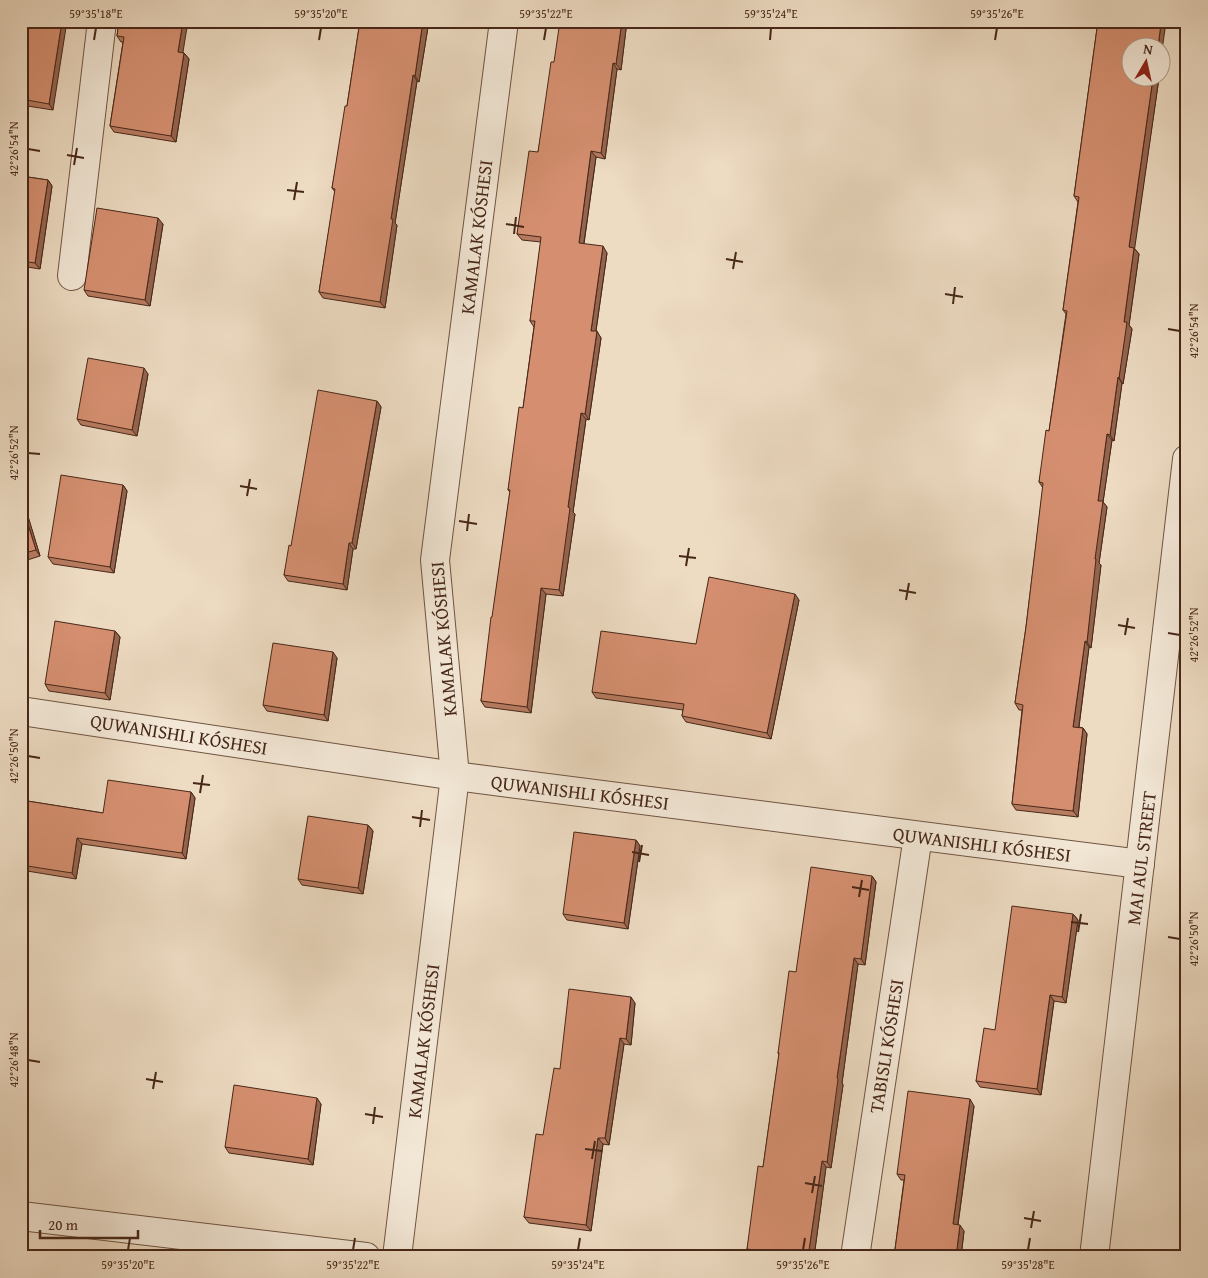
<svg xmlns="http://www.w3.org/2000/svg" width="1208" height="1278" viewBox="0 0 1208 1278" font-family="'Gentium Book Plus',serif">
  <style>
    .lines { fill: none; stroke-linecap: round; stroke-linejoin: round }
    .street-casing { stroke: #705442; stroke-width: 30 }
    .street { stroke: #f3e8d7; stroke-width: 28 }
    .wall { fill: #b77b60; stroke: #472718 }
    .shaded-wall { fill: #95644e; stroke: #472718 }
    .building { fill: #d58f70; stroke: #472718 }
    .ticks { fill: none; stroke: #472718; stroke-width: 2 }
    .labels { text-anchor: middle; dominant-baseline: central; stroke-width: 4; stroke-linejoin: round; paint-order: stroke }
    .street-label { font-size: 19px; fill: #472718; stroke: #f3e8d7 }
    .neatline { fill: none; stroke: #472718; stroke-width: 2 }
    .ticks-label { font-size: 12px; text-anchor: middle; fill: #472718 }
  </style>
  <rect width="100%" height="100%" fill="#eddbc2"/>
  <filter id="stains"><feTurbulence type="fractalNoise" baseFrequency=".004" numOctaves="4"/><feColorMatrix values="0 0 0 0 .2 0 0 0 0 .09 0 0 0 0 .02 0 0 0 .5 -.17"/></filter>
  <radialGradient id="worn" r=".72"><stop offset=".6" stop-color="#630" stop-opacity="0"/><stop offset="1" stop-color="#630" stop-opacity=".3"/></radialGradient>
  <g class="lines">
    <g class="street-casing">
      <g id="street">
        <path d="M 72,276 L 102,21"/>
        <path d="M 21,711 L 455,776 L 1140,864"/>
        <path d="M 21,1216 L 366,1257"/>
        <path d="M 397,1257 L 455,776 L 435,560 L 504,21"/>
        <path d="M 855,1257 L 918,836"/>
        <path d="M 1094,1257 L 1187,459"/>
      </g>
    </g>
    <use href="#street" class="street"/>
  </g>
  <g class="wall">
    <path d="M 21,21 L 53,110 L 21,105 Z"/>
    <path d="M 119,21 L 184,53 L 189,59 L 176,142 L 114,132 L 110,126 L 123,42 L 121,42 L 117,36 Z"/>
    <path d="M 360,21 L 429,21 L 419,82 L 417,81 L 395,223 L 397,225 L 385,308 L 323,298 L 319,292 L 335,192 L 332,188 L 347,106 Z"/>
    <path d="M 627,21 L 621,70 L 617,69 L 605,159 L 596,157 L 584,244 L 607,253 L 596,331 L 601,338 L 589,420 L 586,419 L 573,512 L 575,514 L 563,596 L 546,594 L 531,713 L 485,707 L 481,701 L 510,492 L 508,490 L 523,408 L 534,327 L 530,321 L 541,242 L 522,240 L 517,234 L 538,152 L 554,62 Z"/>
    <path d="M 1098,21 L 1161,21 L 1161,23 L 1165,29 L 1130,78 L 1159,78 L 1134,248 L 1139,254 L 1129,325 L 1132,329 L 1123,384 L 1122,383 L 1114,441 L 1112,440 L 1103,502 L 1107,507 L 1099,563 L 1101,565 L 1091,648 L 1089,647 L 1079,727 L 1083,728 L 1087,734 L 1078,817 L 1016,810 L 1012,804 L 1022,710 L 1019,710 L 1015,703 L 1026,627 L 1043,488 L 1039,482 L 1049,431 L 1066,314 L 1063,310 L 1078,202 L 1074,196 Z"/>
    <path d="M 21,176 L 48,180 L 52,186 L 40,269 L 21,266 Z"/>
    <path d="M 163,224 L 150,306 L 88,296 L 84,290 Z"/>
    <path d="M 148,374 L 137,436 L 81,425 L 77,419 Z"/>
    <path d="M 377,401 L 381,407 L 356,549 L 353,549 L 347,590 L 288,581 L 284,575 L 291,546 Z"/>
    <path d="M 123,485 L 127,491 L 114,573 L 53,564 L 48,557 Z"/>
    <path d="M 21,495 L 40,556 L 21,562 Z"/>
    <path d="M 799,600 L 771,739 L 686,722 L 682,716 L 683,710 L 596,698 L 592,692 L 696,644 Z"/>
    <path d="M 115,631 L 120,637 L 110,700 L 49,691 L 45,684 Z"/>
    <path d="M 337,658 L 328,721 L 267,711 L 263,705 Z"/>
    <path d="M 191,792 L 195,798 L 186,859 L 82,844 L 76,879 L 21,870 L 21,800 L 103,813 Z"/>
    <path d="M 368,825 L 373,831 L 363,894 L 302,885 L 298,879 Z"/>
    <path d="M 636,840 L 640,846 L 628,929 L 567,920 L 563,914 Z"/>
    <path d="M 872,876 L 876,882 L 865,965 L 858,964 L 842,1083 L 843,1085 L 831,1168 L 826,1167 L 814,1257 L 766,1257 L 751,1255 L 747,1249 L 763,1167 L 779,1055 L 778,1053 L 796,972 Z"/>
    <path d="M 1073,914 L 1078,920 L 1066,1003 L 1054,1001 L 1041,1095 L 980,1087 L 976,1081 L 995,1030 Z"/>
    <path d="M 635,1003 L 631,1045 L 624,1044 L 609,1145 L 603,1144 L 591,1231 L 529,1223 L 524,1217 L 560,1069 Z"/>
    <path d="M 321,1104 L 313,1165 L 229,1153 L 225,1147 Z"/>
    <path d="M 974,1106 L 958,1225 L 964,1231 L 961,1257 L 894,1257 L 904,1180 L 901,1180 L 897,1174 Z"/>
  </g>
  <g class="shaded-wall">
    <path d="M 62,21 L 67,21 L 53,110 L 49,104 Z"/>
    <path d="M 183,21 L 188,21 L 182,58 L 178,52 Z"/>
    <path d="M 423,21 L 429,21 L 419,82 L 415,76 Z"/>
    <path d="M 622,21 L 627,21 L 621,70 L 616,64 Z"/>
    <path d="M 1161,23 L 1165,29 L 1160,64 L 1160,48 L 1158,48 Z"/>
    <path d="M 184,53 L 189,59 L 176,142 L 171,136 Z"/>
    <path d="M 613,63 L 617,69 L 605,159 L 601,153 Z"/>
    <path d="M 413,75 L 417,81 L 395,223 L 397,225 L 385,308 L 380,302 L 391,219 Z"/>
    <path d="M 1153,78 L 1159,78 L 1134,253 L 1129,247 Z"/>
    <path d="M 591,151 L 596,157 L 583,249 L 579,243 Z"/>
    <path d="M 48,180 L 52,186 L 40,269 L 35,263 Z"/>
    <path d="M 158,218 L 163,224 L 150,306 L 145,300 Z"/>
    <path d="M 603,246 L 607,253 L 595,337 L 591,331 Z"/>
    <path d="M 1134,248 L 1139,254 L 1129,325 L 1132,329 L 1123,384 L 1119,378 L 1124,322 Z"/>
    <path d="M 597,331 L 601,338 L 589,420 L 585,414 Z"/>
    <path d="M 144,368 L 148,374 L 137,436 L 132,430 Z"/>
    <path d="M 1118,377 L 1122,383 L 1114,441 L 1110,435 Z"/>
    <path d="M 377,401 L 381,407 L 356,549 L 352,543 Z"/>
    <path d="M 581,413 L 586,419 L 573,512 L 575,514 L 563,596 L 559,590 L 568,507 Z"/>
    <path d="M 1107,434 L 1112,440 L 1103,502 L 1107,507 L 1099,563 L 1101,565 L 1091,648 L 1087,642 L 1095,559 L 1098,501 Z"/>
    <path d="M 123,485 L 127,491 L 114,573 L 110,567 Z"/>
    <path d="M 21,495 L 22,496 L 40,556 L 36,550 L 21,502 Z"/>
    <path d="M 349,543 L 353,549 L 347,590 L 343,584 Z"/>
    <path d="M 541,588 L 546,594 L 531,713 L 527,707 Z"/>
    <path d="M 795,594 L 799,600 L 771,739 L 767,733 Z"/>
    <path d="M 115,631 L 120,637 L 110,700 L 105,693 Z"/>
    <path d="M 1085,641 L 1089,647 L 1078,733 L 1073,727 Z"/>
    <path d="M 333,652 L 337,658 L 328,721 L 324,715 Z"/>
    <path d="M 1083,728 L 1087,734 L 1078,817 L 1073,811 Z"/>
    <path d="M 191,792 L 195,798 L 186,859 L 182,853 Z"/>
    <path d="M 368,825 L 373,831 L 363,894 L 358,888 Z"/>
    <path d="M 77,838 L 82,844 L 76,879 L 72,873 Z"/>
    <path d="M 636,840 L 640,846 L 628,929 L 624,923 Z"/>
    <path d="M 872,876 L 876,882 L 865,965 L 861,959 Z"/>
    <path d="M 1073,914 L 1078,920 L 1066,1003 L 1062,997 Z"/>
    <path d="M 854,958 L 858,964 L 842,1083 L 843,1085 L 831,1168 L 827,1162 L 837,1078 Z"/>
    <path d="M 1050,995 L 1054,1001 L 1041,1095 L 1037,1089 Z"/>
    <path d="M 631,997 L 635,1003 L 631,1045 L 626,1039 Z"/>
    <path d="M 620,1038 L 624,1044 L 609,1145 L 605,1138 Z"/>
    <path d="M 317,1098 L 321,1104 L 313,1165 L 308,1159 Z"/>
    <path d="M 970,1099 L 974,1106 L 957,1230 L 953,1224 Z"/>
    <path d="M 598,1138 L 603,1144 L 591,1231 L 586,1225 Z"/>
    <path d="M 822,1161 L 826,1167 L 814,1257 L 808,1257 Z"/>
    <path d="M 960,1225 L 964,1231 L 961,1257 L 956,1257 Z"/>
  </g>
  <g class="building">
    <path d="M 21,21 L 62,21 L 49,104 L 21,99 Z"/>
    <path d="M 119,21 L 183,21 L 178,52 L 184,53 L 171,136 L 110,126 L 124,37 L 117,36 Z"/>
    <path d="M 360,21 L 423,21 L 415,76 L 413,75 L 391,219 L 393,219 L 380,302 L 319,292 L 335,189 L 332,188 L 345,106 L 347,106 Z"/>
    <path d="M 560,21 L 622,21 L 616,64 L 613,63 L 601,153 L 591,151 L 579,243 L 603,246 L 591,331 L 597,331 L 585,414 L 581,413 L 568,507 L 570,508 L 559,590 L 541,588 L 527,707 L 481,701 L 491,617 L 492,617 L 510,490 L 508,490 L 519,407 L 523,408 L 535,321 L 530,321 L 541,237 L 517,234 L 529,151 L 538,152 L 551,62 L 554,62 Z"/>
    <path d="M 1098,21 L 1156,21 L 1156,22 L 1161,23 L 1158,48 L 1130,48 L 1130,78 L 1153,78 L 1129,247 L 1134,248 L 1124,322 L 1127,322 L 1119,378 L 1118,377 L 1110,435 L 1107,434 L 1098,501 L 1103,501 L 1095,559 L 1096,559 L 1087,642 L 1085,641 L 1073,727 L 1083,728 L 1073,811 L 1012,804 L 1023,705 L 1015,703 L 1026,627 L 1043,483 L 1039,482 L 1046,430 L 1049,431 L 1067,311 L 1063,310 L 1079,197 L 1074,196 Z"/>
    <path d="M 21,176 L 48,180 L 35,263 L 21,261 Z"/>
    <path d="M 97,208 L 158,218 L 145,300 L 84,290 Z"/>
    <path d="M 88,358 L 144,368 L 132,430 L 77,419 Z"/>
    <path d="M 318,390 L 377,401 L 352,543 L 349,543 L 343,584 L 284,575 L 289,545 L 291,546 Z"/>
    <path d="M 61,475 L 123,485 L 110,567 L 48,557 Z"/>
    <path d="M 21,502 L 36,550 L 21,554 Z"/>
    <path d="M 709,577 L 795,594 L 767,733 L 682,716 L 684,704 L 592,692 L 601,631 L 696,644 Z"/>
    <path d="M 55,621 L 115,631 L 105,693 L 45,684 Z"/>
    <path d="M 273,643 L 333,652 L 324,715 L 263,705 Z"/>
    <path d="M 108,780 L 191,792 L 182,853 L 77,838 L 72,873 L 21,865 L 21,800 L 103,813 Z"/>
    <path d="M 308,816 L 368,825 L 358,888 L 298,879 Z"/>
    <path d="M 574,832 L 636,840 L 624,923 L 563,914 Z"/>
    <path d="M 811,867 L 872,876 L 861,959 L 854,958 L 837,1078 L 838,1079 L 827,1162 L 822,1161 L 808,1257 L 806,1257 L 747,1249 L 758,1166 L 763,1167 L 779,1053 L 778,1053 L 789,971 L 796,972 Z"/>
    <path d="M 1012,906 L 1073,914 L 1062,997 L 1050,995 L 1037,1089 L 976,1081 L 984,1028 L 995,1030 Z"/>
    <path d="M 569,989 L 631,997 L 626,1039 L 620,1038 L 605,1138 L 598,1138 L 586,1225 L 524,1217 L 536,1134 L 543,1135 L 554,1068 L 560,1069 Z"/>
    <path d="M 234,1085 L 317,1098 L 308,1159 L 225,1147 Z"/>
    <path d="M 908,1091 L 970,1099 L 953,1224 L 960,1225 L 956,1257 L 894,1257 L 905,1175 L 897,1174 Z"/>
  </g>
  <path class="ticks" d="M 94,40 L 96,28M 319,40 L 321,28M 544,40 L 546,28M 770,40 L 771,28M 995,40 L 997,28M 28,149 L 40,151M 67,155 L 84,158M 74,165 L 77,148M 287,190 L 304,192M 294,200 L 297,182M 506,224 L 524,227M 514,234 L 516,217M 726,259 L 743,262M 733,269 L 736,252M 945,294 L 963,297M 953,304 L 955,287M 1168,329 L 1180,331M 28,453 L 40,454M 240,486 L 257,489M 247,496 L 250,479M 459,521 L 477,524M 467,531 L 469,514M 679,556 L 696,558M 686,566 L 689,548M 899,590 L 916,593M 906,600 L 909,583M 1118,625 L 1135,628M 1168,633 L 1180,635M 1125,635 L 1128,618M 28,756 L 40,758M 193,783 L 210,785M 200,793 L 203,775M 412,817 L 430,820M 420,827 L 422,810M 632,852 L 649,855M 639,862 L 642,845M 852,887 L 869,890M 859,897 L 862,880M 1071,922 L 1088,924M 1078,932 L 1081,914M 1168,937 L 1180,939M 28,1060 L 40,1062M 146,1079 L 163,1082M 153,1089 L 156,1072M 365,1114 L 383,1117M 373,1124 L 375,1107M 585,1149 L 602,1151M 592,1159 L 595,1141M 805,1183 L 822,1186M 812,1193 L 815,1176M 1024,1218 L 1041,1221M 1031,1228 L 1034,1211M 128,1250 L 130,1238M 353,1250 L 355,1238M 578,1250 L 580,1238M 803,1250 L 805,1238M 1028,1250 L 1030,1238"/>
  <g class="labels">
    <g class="street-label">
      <text transform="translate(476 237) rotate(-83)">KAMALAK KÓSHESI</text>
      <text transform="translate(443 639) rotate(-95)">KAMALAK KÓSHESI</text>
      <text transform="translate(179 734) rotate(9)">QUWANISHLI KÓSHESI</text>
      <text transform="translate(580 792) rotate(7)">QUWANISHLI KÓSHESI</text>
      <text transform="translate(982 844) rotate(7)">QUWANISHLI KÓSHESI</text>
      <text transform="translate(1141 858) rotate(-83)">MAI AUL STREET</text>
      <text transform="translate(423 1041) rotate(-83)">KAMALAK KÓSHESI</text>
      <text transform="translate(886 1046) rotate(-81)">TABISLI KÓSHESI</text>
    </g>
  </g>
  <rect width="1208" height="1278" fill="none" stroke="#eddbc2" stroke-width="55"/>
  <g transform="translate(1146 62) rotate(9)"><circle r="24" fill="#f3e8d7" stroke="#ae9b8b"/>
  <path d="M0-4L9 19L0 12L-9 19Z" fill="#8f2418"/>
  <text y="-8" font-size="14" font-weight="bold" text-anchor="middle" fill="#472718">N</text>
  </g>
  <path d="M40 1230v8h98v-8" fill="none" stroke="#472718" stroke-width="2.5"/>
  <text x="48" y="1230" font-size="15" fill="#472718" stroke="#f3e8d7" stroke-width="4" paint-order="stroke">20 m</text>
  <rect x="28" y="28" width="1152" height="1222" class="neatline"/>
  <g class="ticks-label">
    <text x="96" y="18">59°35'18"E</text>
    <text x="321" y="18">59°35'20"E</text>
    <text x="546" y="18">59°35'22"E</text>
    <text x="771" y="18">59°35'24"E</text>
    <text x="997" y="18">59°35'26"E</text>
    <text transform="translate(14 149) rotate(-90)" y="4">42°26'54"N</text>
    <text transform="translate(1194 331) rotate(-90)" y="4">42°26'54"N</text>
    <text transform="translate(14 453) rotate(-90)" y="4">42°26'52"N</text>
    <text transform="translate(1194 635) rotate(-90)" y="4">42°26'52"N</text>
    <text transform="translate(14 756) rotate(-90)" y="4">42°26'50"N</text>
    <text transform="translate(1194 939) rotate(-90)" y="4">42°26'50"N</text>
    <text transform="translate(14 1060) rotate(-90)" y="4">42°26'48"N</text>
    <text x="128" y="1269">59°35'20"E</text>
    <text x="353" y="1269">59°35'22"E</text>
    <text x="578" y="1269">59°35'24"E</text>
    <text x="803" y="1269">59°35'26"E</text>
    <text x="1028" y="1269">59°35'28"E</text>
  </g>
  <rect width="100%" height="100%" filter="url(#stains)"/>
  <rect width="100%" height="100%" fill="url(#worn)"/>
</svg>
